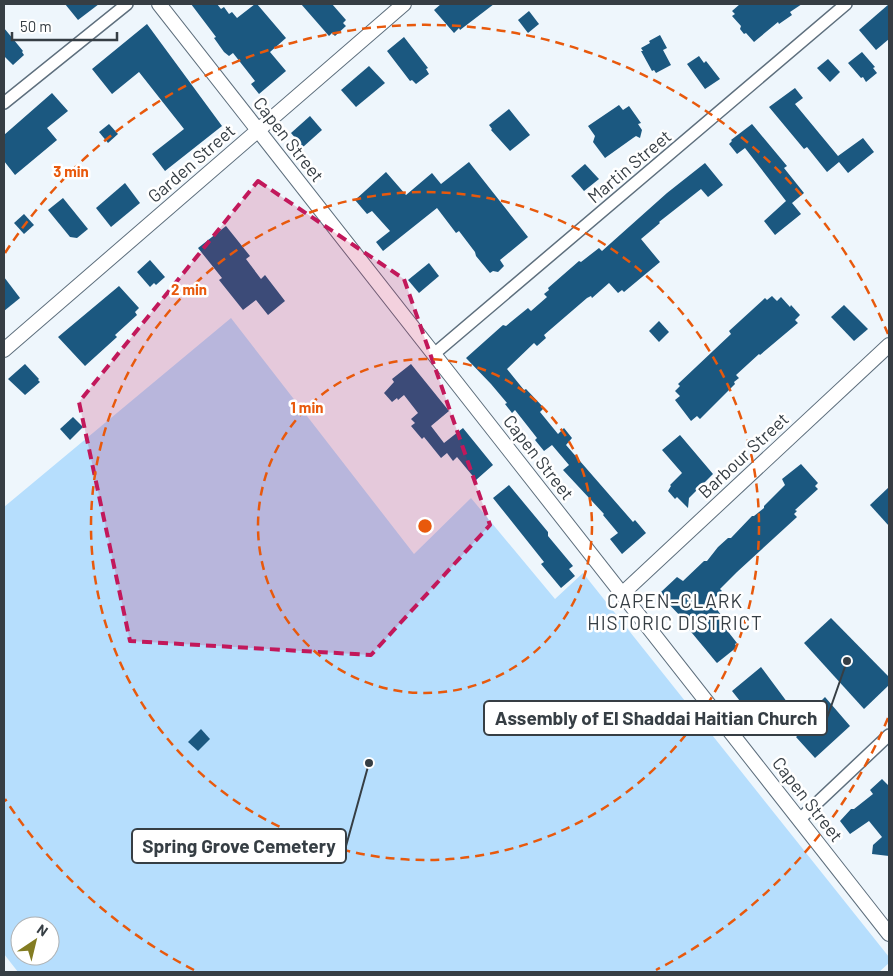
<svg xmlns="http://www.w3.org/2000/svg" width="893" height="976" viewBox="0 0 893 976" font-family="Barlow,sans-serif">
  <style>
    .green { fill: #b6defd; fill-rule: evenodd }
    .building { fill: #1b5880 }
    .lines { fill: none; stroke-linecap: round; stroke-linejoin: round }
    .minor-casing { stroke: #5e6f7d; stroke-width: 14 }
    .tertiary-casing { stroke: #5e6f7d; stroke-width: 16 }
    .minor { stroke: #fff; stroke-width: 11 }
    .tertiary { stroke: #fff; stroke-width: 14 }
    .marked { fill: #c2185b; fill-opacity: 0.2; stroke: #c2185b; stroke-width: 4; stroke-dasharray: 10 6; stroke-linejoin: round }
    .ring { fill: none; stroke: #e8590c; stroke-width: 2.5; stroke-dasharray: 9 6 }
    .labels { text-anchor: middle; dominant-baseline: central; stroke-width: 5; stroke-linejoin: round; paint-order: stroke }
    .street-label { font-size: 18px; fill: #363e44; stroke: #fff }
    .neighbourhood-label { font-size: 19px; letter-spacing: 1px; fill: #363e44; stroke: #fff }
    .centre { fill: #e8590c; stroke: #fff; stroke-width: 2.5 }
    .ring-label { font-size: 15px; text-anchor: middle; font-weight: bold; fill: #e8590c; stroke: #fff; stroke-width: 5; stroke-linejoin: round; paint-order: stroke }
    .leader { fill: none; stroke: #363e44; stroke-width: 2 }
    .callout-dot { fill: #363e44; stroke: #fff; stroke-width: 2 }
    .callout { fill: #fff; stroke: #363e44; stroke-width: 2 }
    .callout-label { font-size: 19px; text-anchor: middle; font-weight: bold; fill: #363e44 }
  </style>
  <rect width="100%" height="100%" fill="#eef6fc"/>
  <path class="green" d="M 231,318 L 414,554 L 471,498 L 555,599 L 583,573 L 889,957 L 889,963 L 879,972 L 18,972 L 4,954 L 4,507 ZM 20,926 L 50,926 L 50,956 L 20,956 Z"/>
  <g class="building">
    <path d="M 65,4 L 99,4 L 78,20 Z"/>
    <path d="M 191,4 L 217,4 L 221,9 L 224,7 L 229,14 L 232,12 L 237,18 L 255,4 L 257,4 L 286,38 L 270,52 L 286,71 L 259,94 L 251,84 L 255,81 L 233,53 L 229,56 L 224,52 L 214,38 L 216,37 Z"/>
    <path d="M 301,4 L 332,4 L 346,20 L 343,23 L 346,26 L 335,36 L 332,33 L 329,36 Z"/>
    <path d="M 441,4 L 494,4 L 460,30 L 459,28 L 454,33 L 434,10 Z"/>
    <path d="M 740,4 L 802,4 L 790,12 L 792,15 L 779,24 L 778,22 L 754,42 L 746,33 L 744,34 L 740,29 L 741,26 L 732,16 L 735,14 L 732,11 Z"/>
    <path d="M 889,4 L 889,39 L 876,50 L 859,30 Z"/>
    <path d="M 529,11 L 539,24 L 528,33 L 518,20 Z"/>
    <path d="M 147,24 L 222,126 L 165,171 L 152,154 L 184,129 L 139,72 L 112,94 L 92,69 Z"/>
    <path d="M 4,28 L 23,51 L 22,52 L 24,55 L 13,65 L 4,56 Z"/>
    <path d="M 660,35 L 667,48 L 663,50 L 671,65 L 656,73 L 654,70 L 652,71 L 641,51 L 643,51 L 641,48 L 650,43 L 649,41 Z"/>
    <path d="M 404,37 L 428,68 L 426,69 L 429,74 L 416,84 L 412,80 L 410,81 L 387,51 Z"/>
    <path d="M 862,52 L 875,67 L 873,68 L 877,73 L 866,82 L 863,77 L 861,78 L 848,63 Z"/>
    <path d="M 699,56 L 704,63 L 706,61 L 720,79 L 705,89 L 687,64 Z"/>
    <path d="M 828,59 L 840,72 L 830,82 L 817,68 Z"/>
    <path d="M 369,66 L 385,83 L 356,107 L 341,90 Z"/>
    <path d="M 795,88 L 803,98 L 795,104 L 838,156 L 863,138 L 874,152 L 848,173 L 839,162 L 827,172 L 807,147 L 804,149 L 769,107 Z"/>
    <path d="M 52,93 L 68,111 L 47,128 L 57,140 L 15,175 L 4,161 L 4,135 Z"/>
    <path d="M 619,105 L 623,110 L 629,106 L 641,123 L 638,124 L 642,130 L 640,138 L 636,136 L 633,138 L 605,158 L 593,142 L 595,136 L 588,126 Z"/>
    <path d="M 509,109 L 530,135 L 510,151 L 491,130 L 492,129 L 489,125 Z"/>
    <path d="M 310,116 L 322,130 L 303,147 L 291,133 Z"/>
    <path d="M 109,124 L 118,134 L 108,143 L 99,132 Z"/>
    <path d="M 752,124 L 787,166 L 784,168 L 804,193 L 792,203 L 801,214 L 775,235 L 764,221 L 786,201 L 745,148 L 737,154 L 729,144 L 732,141 L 731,140 Z"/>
    <path d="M 469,162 L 528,237 L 500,260 L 504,266 L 498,272 L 493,271 L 490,273 L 476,256 L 475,252 L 459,231 L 456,233 L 437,208 L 383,251 L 376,242 L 390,231 L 372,211 L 367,214 L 355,200 L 386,172 L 406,195 L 432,173 L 441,184 Z"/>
    <path d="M 705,163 L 723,185 L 708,197 L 701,189 L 659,222 L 660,223 L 641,239 L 660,262 L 624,292 L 622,290 L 618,293 L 609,283 L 592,298 L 591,296 L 587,298 L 544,335 L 546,338 L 537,346 L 534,343 L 507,369 L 524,390 L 526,389 L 544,408 L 540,412 L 558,434 L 564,428 L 572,438 L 566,445 L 633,522 L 635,520 L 646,533 L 622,554 L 610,539 L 618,533 L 603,515 L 604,514 L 563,470 L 569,465 L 552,445 L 544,451 L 535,440 L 537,438 L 515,410 L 512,413 L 505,404 L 507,403 L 491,384 L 466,358 L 503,325 L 506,326 L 528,308 L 531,311 L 547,297 L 544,294 L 549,290 L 548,288 L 579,261 L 581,262 L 599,248 L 602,251 L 667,193 Z"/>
    <path d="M 585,164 L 599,179 L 584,191 L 571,176 Z"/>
    <path d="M 125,183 L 140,203 L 111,227 L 96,208 Z"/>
    <path d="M 63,198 L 88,229 L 77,238 L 70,237 L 48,210 Z"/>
    <path d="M 24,214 L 34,225 L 24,234 L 14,223 Z"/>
    <path d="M 226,226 L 250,256 L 246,259 L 261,279 L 265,275 L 285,301 L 268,315 L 256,300 L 243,310 L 219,280 L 222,278 L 198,248 Z"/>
    <path d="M 150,260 L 165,277 L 156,285 L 154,283 L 150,287 L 137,272 Z"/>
    <path d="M 429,263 L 439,276 L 419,293 L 408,280 Z"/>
    <path d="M 4,277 L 20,298 L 4,311 Z"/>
    <path d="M 119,286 L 139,308 L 135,312 L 137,315 L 115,335 L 117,337 L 85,366 L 58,337 Z"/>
    <path d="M 772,296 L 777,301 L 781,297 L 790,307 L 791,305 L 800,315 L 795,320 L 798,323 L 760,355 L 759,354 L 736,375 L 739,378 L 734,382 L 735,384 L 700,419 L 697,416 L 691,421 L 675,400 L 680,396 L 675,391 L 680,386 L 678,384 L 731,334 L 729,331 L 765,298 L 767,300 Z"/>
    <path d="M 844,305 L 868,329 L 854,341 L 831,317 Z"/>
    <path d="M 659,321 L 669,332 L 659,342 L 649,331 Z"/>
    <path d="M 25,364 L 39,379 L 38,380 L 40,382 L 25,395 L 8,379 Z"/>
    <path d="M 411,364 L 449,411 L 431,426 L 444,443 L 463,428 L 493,465 L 476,480 L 457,457 L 453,461 L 447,453 L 441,458 L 424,437 L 422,439 L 411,426 L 415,423 L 411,419 L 418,413 L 404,395 L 398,400 L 397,398 L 392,402 L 384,393 L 394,382 L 392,379 Z"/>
    <path d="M 73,417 L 83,427 L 70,440 L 60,429 Z"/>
    <path d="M 680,435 L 713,474 L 689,498 L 688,508 L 677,497 L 675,499 L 668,491 L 671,486 L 670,485 L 682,473 L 662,450 Z"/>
    <path d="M 801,464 L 818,483 L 815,486 L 818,489 L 795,510 L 797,511 L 794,514 L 797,517 L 737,572 L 720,589 L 722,591 L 711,601 L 721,615 L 719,617 L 724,623 L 722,624 L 737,643 L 735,644 L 737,647 L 717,663 L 716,662 L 687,627 L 689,625 L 660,595 L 662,593 L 661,592 L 677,577 L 683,581 L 704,561 L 707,561 L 718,547 L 728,538 L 731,538 L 752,516 L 754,516 L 764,508 L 764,506 L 785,485 L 782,479 Z"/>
    <path d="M 509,485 L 548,532 L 548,536 L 573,566 L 569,569 L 575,576 L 561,588 L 541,564 L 544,562 L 493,498 Z"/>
    <path d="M 889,487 L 889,526 L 870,505 Z"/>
    <path d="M 831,618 L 889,677 L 889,685 L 864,709 L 804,643 Z"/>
    <path d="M 761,667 L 793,710 L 774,724 L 773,723 L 763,730 L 732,691 Z"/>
    <path d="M 825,697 L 850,726 L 815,758 L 796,737 L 810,724 L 801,714 L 814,702 L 817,705 Z"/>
    <path d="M 201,729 L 210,739 L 198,751 L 188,742 Z"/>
    <path d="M 882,779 L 889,786 L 889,856 L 872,854 L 873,845 L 882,837 L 869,821 L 850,834 L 840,821 L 851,809 L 854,809 L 873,794 L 870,790 Z"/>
  </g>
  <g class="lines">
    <g class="minor-casing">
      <g id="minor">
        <path d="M 4,103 L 127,4"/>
        <path d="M 434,354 L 846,4"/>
        <path d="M 800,819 L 889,735"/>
      </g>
    </g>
    <g class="tertiary-casing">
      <g id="tertiary">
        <path d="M 159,4 L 889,934"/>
        <path d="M 4,350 L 404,4"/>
        <path d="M 623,593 L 889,345"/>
      </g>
    </g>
    <use href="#minor" class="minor"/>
    <use href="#tertiary" class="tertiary"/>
  </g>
  <path class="marked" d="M 258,181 L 404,279 L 490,525 L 371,655 L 130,641 L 79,402 Z"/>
  <g class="ring">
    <circle cx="425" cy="526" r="167"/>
    <circle cx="425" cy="526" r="334"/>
    <path d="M888 718A501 501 0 0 1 656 970M194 970A501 501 0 0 1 5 799M5 253A501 501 0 0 1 888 334"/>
  </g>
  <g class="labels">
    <g class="street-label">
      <text transform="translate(289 139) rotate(52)">Capen Street</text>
      <text transform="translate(191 163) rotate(-41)">Garden Street</text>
      <text transform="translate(629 166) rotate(-40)">Martin Street</text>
      <text transform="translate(743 455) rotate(-43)">Barbour Street</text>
      <text transform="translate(539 457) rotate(52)">Capen Street</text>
      <text transform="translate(808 799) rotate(52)">Capen Street</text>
    </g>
    <g class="neighbourhood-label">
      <text x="675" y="600">CAPEN–CLARK<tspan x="675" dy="22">HISTORIC DISTRICT</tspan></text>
    </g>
  </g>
  <circle cx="425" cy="526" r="8" class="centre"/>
  <g class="ring-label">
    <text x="71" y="177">3 min</text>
    <text x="189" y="295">2 min</text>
    <text x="307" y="413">1 min</text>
  </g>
  <path class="leader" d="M847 661L827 718M369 763L346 846"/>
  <g class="callout-dot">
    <circle cx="847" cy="661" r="5"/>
    <circle cx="369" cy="763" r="5"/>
  </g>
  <g class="callout">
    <rect x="484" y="701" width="343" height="34" rx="5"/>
    <rect x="132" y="829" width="214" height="34" rx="5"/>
  </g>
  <g class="callout-label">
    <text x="656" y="725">Assembly of El Shaddai Haitian Church</text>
    <text x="239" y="853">Spring Grove Cemetery</text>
  </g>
  <rect width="893" height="976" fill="none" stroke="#363e44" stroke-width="10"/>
  <g transform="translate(35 941) rotate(35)"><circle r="24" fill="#ffffff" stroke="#afb2b4"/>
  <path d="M0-4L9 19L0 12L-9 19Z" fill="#837c22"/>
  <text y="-8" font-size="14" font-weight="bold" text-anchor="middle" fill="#363e44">N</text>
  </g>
  <path d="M12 32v8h105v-8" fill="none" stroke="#363e44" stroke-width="2.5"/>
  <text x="20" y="32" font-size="15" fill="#363e44" stroke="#ffffff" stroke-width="4" paint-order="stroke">50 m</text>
</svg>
